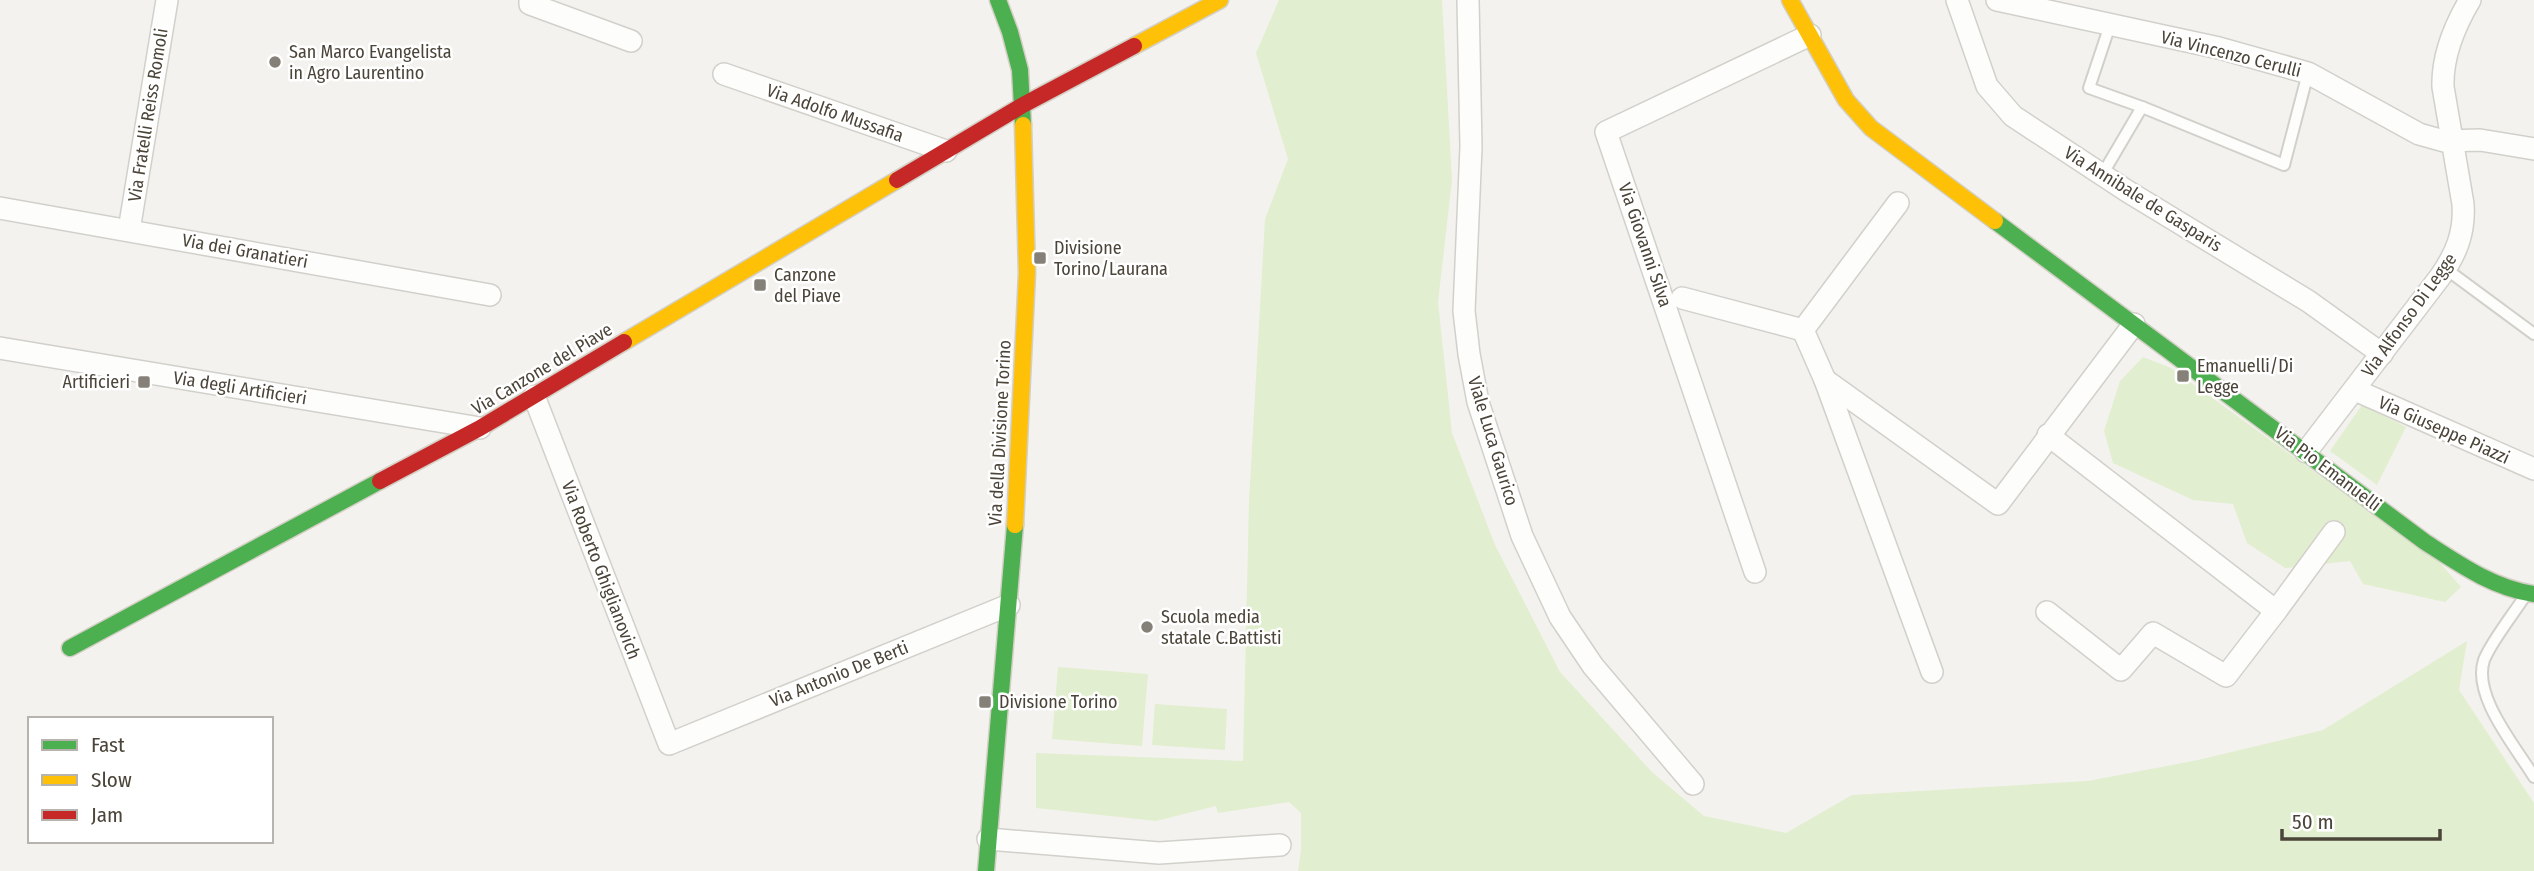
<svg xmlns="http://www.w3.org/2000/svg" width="2534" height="871" viewBox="0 0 2534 871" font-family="'Fira Sans Condensed',sans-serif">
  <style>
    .green { fill: #e1eecf }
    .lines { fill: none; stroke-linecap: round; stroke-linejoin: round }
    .lane-casing { stroke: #d2d0cb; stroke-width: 14 }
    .street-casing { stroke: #d2d0cb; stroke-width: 24 }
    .fast-casing { stroke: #d3cfc5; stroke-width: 19 }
    .slow-casing { stroke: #d3cfc5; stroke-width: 19 }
    .jam-casing { stroke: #d3cfc5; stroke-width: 19 }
    .lane { stroke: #fdfdfc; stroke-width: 10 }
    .street { stroke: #fdfdfc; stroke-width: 21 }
    .fast { stroke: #4caf50; stroke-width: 16 }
    .slow { stroke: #ffc107; stroke-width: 16 }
    .jam { stroke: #c62828; stroke-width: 16 }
    .poi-dot { fill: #868178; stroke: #fff; stroke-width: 2.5 }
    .labels { text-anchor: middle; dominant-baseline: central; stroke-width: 5; stroke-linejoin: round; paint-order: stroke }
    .poi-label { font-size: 18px; fill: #4b4439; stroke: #fff; text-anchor: start }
    .street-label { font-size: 18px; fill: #4b4439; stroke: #fff }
  </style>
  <rect width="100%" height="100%" fill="#f4f2ee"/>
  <g class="green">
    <path d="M 1279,0 L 1442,0 L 1452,180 L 1438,302 L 1452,433 L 1495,545 L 1560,672 L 1652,772 L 1704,816 L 1786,833 L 1852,795 L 2088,781 L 2198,760 L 2323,730 L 2467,641 L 2459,690 L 2534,803 L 2534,871 L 1298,871 L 1301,850 L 1301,813 L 1289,802 L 1218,813 L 1216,806 L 1156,821 L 1036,808 L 1036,753 L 1243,761 L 1249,501 L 1265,219 L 1288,159 L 1256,53 Z"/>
    <path d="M 2143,357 L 2171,368 L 2440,563 L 2461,587 L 2445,602 L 2363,584 L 2350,561 L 2285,568 L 2247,543 L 2233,504 L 2193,500 L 2113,463 L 2104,431 L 2120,381 Z"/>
    <path d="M 2362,405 L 2406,427 L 2377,485 L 2330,451 Z"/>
    <path d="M 1058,667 L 1148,674 L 1142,746 L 1052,739 Z"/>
    <path d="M 1155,704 L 1227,709 L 1225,750 L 1152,745 Z"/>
  </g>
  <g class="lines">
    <g class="lane-casing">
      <g id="lane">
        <path d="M 2110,25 L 2089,88 L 2142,107 L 2284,165 L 2308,73"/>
        <path d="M 2102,175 L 2142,107"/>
        <path d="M 2446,269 L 2534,334"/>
        <path d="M 2525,596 C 2514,613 2491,642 2484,660 C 2472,696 2516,747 2534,777"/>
      </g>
    </g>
    <g class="street-casing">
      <g id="street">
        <path d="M 530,0 L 530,4 L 631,41"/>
        <path d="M 1468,0 L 1471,147 L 1464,311 L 1469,354 L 1478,402 L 1522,536 L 1560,617 L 1593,666 L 1693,784"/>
        <path d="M 1957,0 L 1987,86 L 2013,116 L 2127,191 L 2308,301 L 2382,354"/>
        <path d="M 1997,0 L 2219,48 L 2308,73 L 2419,134 L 2444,141 L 2480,140 L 2534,149"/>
        <path d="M 724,74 L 946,151"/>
        <path d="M 1898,203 L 1803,330 L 1825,380 L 1932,672"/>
        <path d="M 0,208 L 490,295"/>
        <path d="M 129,230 L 167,0"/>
        <path d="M 1682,298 L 1803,330"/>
        <path d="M 0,348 L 480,428"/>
        <path d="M 1825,380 L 1998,504 L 2134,324"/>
        <path d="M 2355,390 L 2534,469"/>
        <path d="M 534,396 L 669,744 L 1009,605"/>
        <path d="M 2048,435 L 2276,611 L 2334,532"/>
        <path d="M 2306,452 L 2440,277 C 2456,254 2465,233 2463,204 L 2443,87 C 2442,56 2454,27 2470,0"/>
        <path d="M 1755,572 L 1606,132 L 1810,35"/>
        <path d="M 2047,612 L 2121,670 L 2153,633 L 2226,676 L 2276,611"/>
        <path d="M 988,839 L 1159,853 L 1280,845"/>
      </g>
    </g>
    <g class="fast-casing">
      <g id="fast">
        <path d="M 998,0 L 1010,32 L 1020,70 L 1023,125"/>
        <path d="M 1995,221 L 2425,542 C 2459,564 2493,588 2534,594"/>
        <path d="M 70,648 L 380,481"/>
        <path d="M 986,871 L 1015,525"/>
      </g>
    </g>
    <g class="slow-casing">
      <g id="slow">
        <path d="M 1790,0 L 1846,100 L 1871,128 L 1995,221"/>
        <path d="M 1134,46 L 1220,0"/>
        <path d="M 624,342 L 897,180"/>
        <path d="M 1015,525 L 1027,273 L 1023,125"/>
      </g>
    </g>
    <g class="jam-casing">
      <g id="jam">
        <path d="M 897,180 L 1023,105 L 1134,46"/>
        <path d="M 380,481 L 480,428 L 624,342"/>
      </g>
    </g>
    <use href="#lane" class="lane"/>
    <use href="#street" class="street"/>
    <use href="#fast" class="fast"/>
    <use href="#slow" class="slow"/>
    <use href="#jam" class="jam"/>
  </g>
  <g class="poi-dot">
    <circle cx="275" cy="62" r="7"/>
    <rect x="1033" y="251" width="14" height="14" rx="3.5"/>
    <rect x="753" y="278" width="14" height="14" rx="3.5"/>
    <rect x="2176" y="369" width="14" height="14" rx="3.5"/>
    <rect x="137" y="375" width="14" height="14" rx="3.5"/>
    <circle cx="1147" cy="627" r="7"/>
    <rect x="978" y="695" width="14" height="14" rx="3.5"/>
  </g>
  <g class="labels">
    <g class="poi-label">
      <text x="289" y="52">San Marco Evangelista<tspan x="289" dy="21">in Agro Laurentino</tspan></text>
      <text x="1054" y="248">Divisione<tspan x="1054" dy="21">Torino/Laurana</tspan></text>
      <text x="774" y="275">Canzone<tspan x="774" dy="21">del Piave</tspan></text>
      <text x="2197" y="366">Emanuelli/Di<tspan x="2197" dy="21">Legge</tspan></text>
      <text x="130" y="382" text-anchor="end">Artificieri</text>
      <text x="1161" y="617">Scuola media<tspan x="1161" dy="21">statale C.Battisti</tspan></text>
      <text x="999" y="702">Divisione Torino</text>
    </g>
    <g class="street-label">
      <text transform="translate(2231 54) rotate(14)">Via Vincenzo Cerulli</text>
      <text transform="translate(835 113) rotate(19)">Via Adolfo Mussafia</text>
      <text transform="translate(148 115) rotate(-81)">Via Fratelli Reiss Romoli</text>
      <text transform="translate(2143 199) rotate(32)">Via Annibale de Gasparis</text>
      <text transform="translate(1645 245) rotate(71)">Via Giovanni Silva</text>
      <text transform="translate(245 251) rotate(10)">Via dei Granatieri</text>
      <text transform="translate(2409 315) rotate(-54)">Via Alfonso Di Legge</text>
      <text transform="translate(542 369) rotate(-31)">Via Canzone del Piave</text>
      <text transform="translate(240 388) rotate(9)">Via degli Artificieri</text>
      <text transform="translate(2444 430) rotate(24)">Via Giuseppe Piazzi</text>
      <text transform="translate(1000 433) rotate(-87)">Via della Divisione Torino</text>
      <text transform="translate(1493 441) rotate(73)">Viale Luca Gaurico</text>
      <text transform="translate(2328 469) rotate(37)">Via Pio Emanuelli</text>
      <text transform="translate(601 570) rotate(69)">Via Roberto Ghiglianovich</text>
      <text transform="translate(839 674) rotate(-22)">Via Antonio De Berti</text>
    </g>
  </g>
  <rect x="28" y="717" width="245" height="126" fill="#ffffff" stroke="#b7b4b0" stroke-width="2"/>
  <rect x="42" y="740" width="35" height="10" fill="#4caf50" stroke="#b7b4b0" stroke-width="2"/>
  <text x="91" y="752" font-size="21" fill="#4b4439">Fast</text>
  <rect x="42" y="775" width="35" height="10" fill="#ffc107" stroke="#b7b4b0" stroke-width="2"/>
  <text x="91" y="787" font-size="21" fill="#4b4439">Slow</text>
  <rect x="42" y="810" width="35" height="10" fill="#c62828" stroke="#b7b4b0" stroke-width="2"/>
  <text x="91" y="822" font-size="21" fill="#4b4439">Jam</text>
  <path d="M2282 829v10h158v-10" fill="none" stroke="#4b4439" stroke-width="3.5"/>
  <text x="2292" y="829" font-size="21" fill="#4b4439" stroke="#ffffff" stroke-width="5" paint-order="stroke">50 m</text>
</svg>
